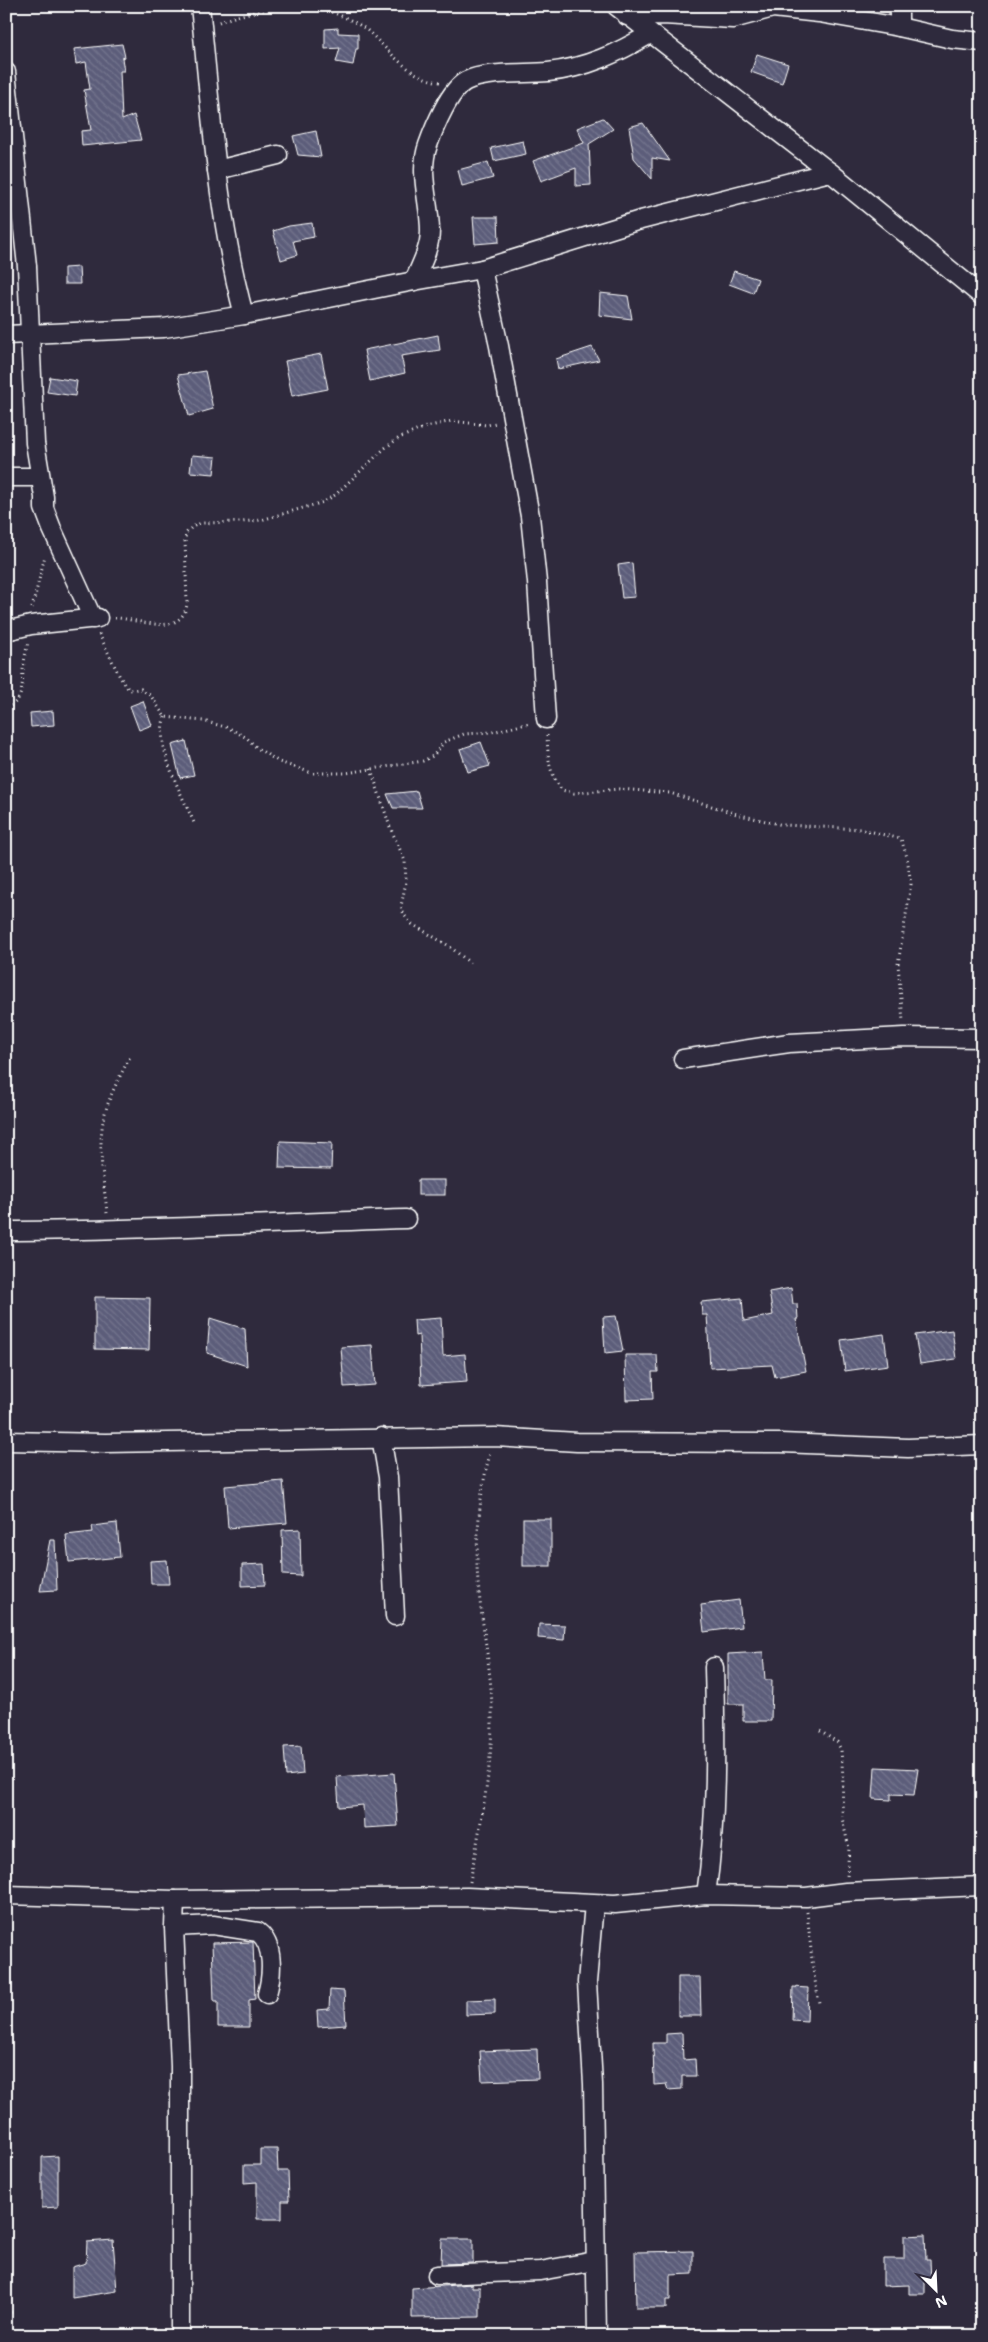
<svg xmlns="http://www.w3.org/2000/svg" width="988" height="2342" viewBox="0 0 988 2342" font-family="'Shantell Sans',sans-serif">
  <style>
    .building { fill: url(#building-back-hatch); stroke: #fff }
    .lines { fill: none; stroke-linecap: round; stroke-linejoin: round }
    .minor-casing { stroke: #fff; stroke-width: 21 }
    .path { stroke: #fff; stroke-width: 3; stroke-dasharray: 1 4; stroke-linecap: butt }
    .minor { stroke: #2f2a3d; stroke-width: 18 }
  </style>
  <defs>
    <pattern id="building-back-hatch" width="6" height="6" patternUnits="userSpaceOnUse" patternTransform="scale(1.25)"><rect width="6" height="6" fill="#5c5d7a"/><path d="M-1 5l2 2M0 0l6 6M5-1l2 2" fill="none" stroke="#74758e"/></pattern>
  </defs>
  <rect width="100%" height="100%" fill="#2f2a3d"/>
  <filter id="ink" filterUnits="userSpaceOnUse"><feTurbulence type="fractalNoise" baseFrequency=".02" numOctaves="2"/><feDisplacementMap in="SourceGraphic" scale="10" xChannelSelector="R" yChannelSelector="G"/><feConvolveMatrix kernelMatrix="1 2 1 2 8 2 1 2 1" color-interpolation-filters="sRGB"/></filter>
  <g filter="url(#ink)">
    <g class="building">
      <path d="M 338,28 L 338,33 L 358,34 L 358,49 L 356,49 L 353,65 L 336,62 L 340,48 L 325,49 L 325,29 Z"/>
      <path d="M 122,44 L 125,57 L 122,58 L 124,71 L 120,71 L 122,120 L 134,115 L 141,140 L 82,146 L 81,131 L 91,130 L 84,90 L 90,89 L 86,62 L 76,64 L 74,49 Z"/>
      <path d="M 757,54 L 788,64 L 782,83 L 751,72 Z"/>
      <path d="M 603,118 L 613,129 L 589,144 L 591,185 L 576,186 L 576,168 L 541,181 L 533,161 L 584,143 L 577,128 Z"/>
      <path d="M 643,123 L 670,161 L 652,158 L 652,179 L 634,158 L 629,127 Z"/>
      <path d="M 316,131 L 321,157 L 298,155 L 293,136 Z"/>
      <path d="M 523,141 L 526,154 L 494,161 L 491,148 Z"/>
      <path d="M 488,162 L 493,178 L 462,186 L 458,170 Z"/>
      <path d="M 473,217 L 498,217 L 499,242 L 475,244 Z"/>
      <path d="M 312,223 L 314,237 L 293,241 L 297,255 L 281,260 L 273,231 L 289,226 Z"/>
      <path d="M 79,267 L 80,284 L 64,284 L 64,268 Z"/>
      <path d="M 734,271 L 758,279 L 753,293 L 729,284 Z"/>
      <path d="M 600,293 L 628,296 L 632,319 L 599,315 Z"/>
      <path d="M 438,335 L 440,350 L 401,356 L 405,373 L 370,381 L 364,350 Z"/>
      <path d="M 592,347 L 599,360 L 558,369 L 556,359 Z"/>
      <path d="M 321,354 L 328,389 L 292,396 L 285,361 Z"/>
      <path d="M 205,371 L 213,409 L 189,416 L 178,375 Z"/>
      <path d="M 50,377 L 77,381 L 75,396 L 47,392 Z"/>
      <path d="M 192,455 L 216,457 L 214,474 L 190,472 Z"/>
      <path d="M 632,563 L 635,597 L 622,598 L 618,565 Z"/>
      <path d="M 143,701 L 152,725 L 139,730 L 130,706 Z"/>
      <path d="M 53,711 L 54,725 L 31,727 L 30,713 Z"/>
      <path d="M 186,741 L 194,775 L 180,778 L 172,745 Z"/>
      <path d="M 481,742 L 490,766 L 468,772 L 460,749 Z"/>
      <path d="M 417,791 L 422,808 L 393,808 L 387,794 Z"/>
      <path d="M 280,1141 L 332,1143 L 331,1169 L 279,1168 Z"/>
      <rect x="418" y="1180" width="27" height="15"/>
      <path d="M 791,1288 L 793,1304 L 797,1304 L 798,1319 L 796,1319 L 806,1371 L 775,1377 L 772,1365 L 710,1368 L 707,1315 L 702,1315 L 701,1302 L 742,1298 L 744,1321 L 773,1315 L 769,1292 Z"/>
      <path d="M 95,1297 L 150,1298 L 149,1350 L 95,1349 Z"/>
      <path d="M 616,1316 L 623,1351 L 605,1353 L 603,1317 Z"/>
      <path d="M 210,1318 L 245,1329 L 247,1366 L 207,1353 Z"/>
      <path d="M 441,1318 L 443,1356 L 465,1354 L 467,1382 L 421,1385 L 419,1335 L 415,1336 L 414,1320 Z"/>
      <path d="M 952,1330 L 956,1359 L 920,1364 L 915,1335 Z"/>
      <path d="M 884,1334 L 888,1365 L 845,1371 L 841,1340 Z"/>
      <path d="M 372,1345 L 375,1385 L 344,1387 L 341,1347 Z"/>
      <path d="M 625,1355 L 657,1355 L 658,1372 L 652,1372 L 653,1399 L 626,1400 Z"/>
      <path d="M 283,1481 L 287,1523 L 228,1528 L 225,1486 Z"/>
      <rect x="523" y="1519" width="28" height="47"/>
      <path d="M 117,1523 L 120,1557 L 69,1562 L 66,1535 L 93,1532 L 92,1526 Z"/>
      <path d="M 300,1529 L 301,1576 L 283,1575 L 282,1530 Z"/>
      <path d="M 50,1540 L 55,1540 L 57,1590 L 40,1591 Z"/>
      <path d="M 167,1560 L 169,1584 L 151,1584 L 150,1561 Z"/>
      <path d="M 264,1564 L 265,1585 L 242,1586 L 242,1565 Z"/>
      <path d="M 739,1600 L 742,1627 L 704,1632 L 701,1605 Z"/>
      <path d="M 539,1624 L 565,1625 L 564,1640 L 538,1638 Z"/>
      <path d="M 763,1652 L 765,1680 L 772,1680 L 771,1721 L 743,1721 L 743,1704 L 728,1704 L 728,1654 Z"/>
      <path d="M 301,1746 L 303,1774 L 286,1776 L 284,1747 Z"/>
      <path d="M 875,1767 L 918,1769 L 914,1795 L 891,1794 L 891,1800 L 873,1799 Z"/>
      <path d="M 394,1773 L 398,1826 L 364,1828 L 363,1805 L 339,1807 L 337,1777 Z"/>
      <path d="M 253,1942 L 255,1999 L 249,2000 L 249,2027 L 218,2027 L 218,2001 L 214,2001 L 212,1943 Z"/>
      <path d="M 678,1977 L 700,1977 L 701,2016 L 678,2016 Z"/>
      <path d="M 793,1987 L 808,1988 L 807,2021 L 792,2020 Z"/>
      <path d="M 330,1990 L 344,1991 L 346,2025 L 318,2027 L 317,2010 L 329,2009 Z"/>
      <path d="M 495,1999 L 495,2014 L 466,2015 L 466,2000 Z"/>
      <path d="M 682,2033 L 683,2060 L 695,2059 L 696,2076 L 682,2076 L 682,2089 L 668,2090 L 666,2084 L 654,2085 L 653,2043 L 666,2043 L 666,2034 Z"/>
      <path d="M 537,2049 L 538,2079 L 482,2081 L 480,2051 Z"/>
      <path d="M 260,2149 L 277,2149 L 278,2171 L 288,2171 L 289,2201 L 282,2201 L 282,2219 L 257,2219 L 257,2182 L 244,2183 L 244,2165 L 260,2165 Z"/>
      <path d="M 58,2156 L 58,2207 L 42,2208 L 42,2157 Z"/>
      <path d="M 925,2235 L 926,2260 L 930,2260 L 931,2282 L 925,2282 L 925,2294 L 909,2294 L 909,2285 L 883,2286 L 883,2259 L 904,2259 L 904,2236 Z"/>
      <path d="M 442,2239 L 473,2239 L 473,2263 L 441,2264 Z"/>
      <path d="M 113,2240 L 117,2291 L 72,2298 L 72,2267 L 86,2263 L 87,2242 Z"/>
      <path d="M 693,2251 L 693,2274 L 670,2275 L 670,2300 L 666,2300 L 666,2308 L 636,2308 L 635,2252 Z"/>
      <path d="M 472,2284 L 472,2287 L 480,2287 L 480,2317 L 412,2318 L 412,2288 Z"/>
    </g>
    <g class="lines">
      <g class="minor-casing">
        <g id="minor">
          <path d="M 200,6 C 211,110 217,215 244,315"/>
          <path d="M 616,6 L 830,172 L 982,296"/>
          <path d="M 627,16 L 663,15 L 733,19 L 773,8 L 819,13 L 899,27 L 952,39 L 982,42"/>
          <path d="M 899,27 L 899,6"/>
          <path d="M 6,72 L 27,266 L 35,443 L 44,497 L 44,508 L 52,529 L 93,619"/>
          <path d="M 217,170 L 278,155"/>
          <path d="M 482,269 L 499,346 L 530,516 L 537,582 L 546,719"/>
          <path d="M 414,281 C 421,265 430,248 430,231 C 430,202 418,173 428,145 C 434,128 450,89 466,81 C 485,71 526,74 548,72 C 586,68 618,53 650,34"/>
          <path d="M 6,335 L 164,328 L 244,315 L 414,281 L 482,269 L 637,221 L 830,172"/>
          <path d="M 6,477 L 40,477"/>
          <path d="M 6,631 L 31,625 L 98,618"/>
          <path d="M 683,1059 L 789,1043 L 904,1037 L 982,1038"/>
          <path d="M 6,1231 C 140,1231 273,1223 406,1219"/>
          <path d="M 381,1437 L 388,1477 L 395,1616"/>
          <path d="M 6,1441 L 105,1443 L 495,1437 L 577,1442 L 781,1443 L 908,1448 L 982,1445"/>
          <path d="M 6,1895 L 175,1900 L 467,1897 L 615,1904 L 706,1895 L 806,1897 L 846,1892 L 982,1886"/>
          <path d="M 706,1895 C 717,1820 716,1743 714,1667"/>
          <path d="M 175,1900 L 174,1927 L 180,2066 L 180,2336"/>
          <path d="M 594,1904 L 587,1982 L 593,2084 L 597,2336"/>
          <path d="M 174,1927 L 213,1925 L 258,1932 C 275,1945 272,1976 267,1994"/>
          <path d="M 437,2275 L 540,2271 L 595,2261"/>
        </g>
      </g>
      <g class="path">
        <path d="M 219,22 C 242,13 285,5 310,7 C 324,7 359,22 369,32 C 390,51 409,78 440,82"/>
        <path d="M 32,608 L 45,556"/>
        <path d="M 115,618 C 138,618 179,639 187,605 L 185,540 L 186,533 L 192,527 L 201,523 L 241,522 L 261,520 L 324,502 L 335,495 L 385,448 L 399,438 L 426,427 L 452,421 L 487,425 L 496,423"/>
        <path d="M 99,634 L 120,677 L 129,690 L 141,689 L 151,696 L 165,717 L 203,721 L 229,728 L 247,738 L 257,748 L 279,762 L 312,773 L 346,773 L 423,761 L 433,756 L 444,742 L 464,734 L 492,732 L 530,723"/>
        <path d="M 6,708 C 24,701 22,686 23,670 C 24,661 26,651 28,642"/>
        <path d="M 165,717 C 153,744 184,799 195,825"/>
        <path d="M 547,735 C 548,756 548,773 562,790 L 574,793 L 619,789 L 670,793 L 740,815 L 783,825 L 861,829 L 901,839 L 907,857 L 911,884 L 898,964 L 903,1021"/>
        <path d="M 371,769 L 390,827 L 405,861 L 406,882 L 401,906 L 404,915 L 412,924 L 449,946 L 470,963"/>
        <path d="M 107,1213 C 104,1182 97,1147 104,1117 C 109,1096 120,1076 130,1057"/>
        <path d="M 820,1731 L 837,1742 L 841,1750 L 843,1777 L 842,1818 L 849,1848 L 847,1877"/>
        <path d="M 470,1882 C 480,1825 493,1767 492,1709 C 491,1661 479,1614 477,1566 C 477,1529 480,1490 490,1454"/>
        <path d="M 807,1912 L 813,1969 L 819,2003"/>
        <path d="M 6,2313 L 14,2312"/>
      </g>
      <use href="#minor" class="minor"/>
    </g>
  </g>
  <rect width="988" height="2342" fill="none" stroke="#2f2a3d" stroke-width="25"/>
  <rect x="12" y="12" width="963" height="2317" fill="none" stroke="#fff" stroke-width="2" filter="url(#ink)"/>
  <g transform="translate(936 2290) rotate(156)" stroke="#2f2a3d" stroke-width="4" paint-order="stroke">
  <path d="M0-4L9 19L0 12L-9 19Z" fill="#ffffff"/>
  <text y="-8" font-size="14" font-weight="bold" text-anchor="middle" fill="#ffffff">N</text>
  </g>
</svg>
